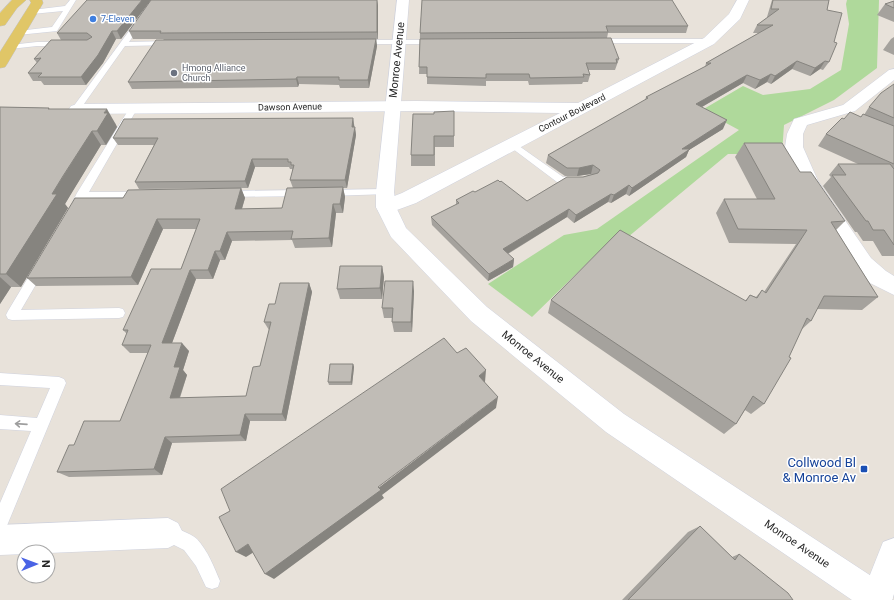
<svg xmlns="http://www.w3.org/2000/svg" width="894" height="600" viewBox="0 0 894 600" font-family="Roboto,sans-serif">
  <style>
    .green { fill: #afd99b }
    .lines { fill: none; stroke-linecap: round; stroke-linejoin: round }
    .service-casing { stroke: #cfd2de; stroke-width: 1 }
    .minor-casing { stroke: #cfd2de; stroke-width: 1 }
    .tertiary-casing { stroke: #cfd2de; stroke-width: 1 }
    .secondary-casing { stroke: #cfd2de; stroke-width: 1 }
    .primary-casing { stroke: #c3c3c3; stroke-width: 1 }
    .service { fill: #fff; fill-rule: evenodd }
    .minor { fill: #fff; fill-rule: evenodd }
    .tertiary { fill: #fff; fill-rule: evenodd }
    .secondary { fill: #fff; fill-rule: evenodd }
    .primary { fill: #e0c667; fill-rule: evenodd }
    .wall { fill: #a5a29d; fill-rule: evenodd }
    .shaded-wall { fill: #86847f }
    .building { fill: #c0bcb6; stroke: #86847f }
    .oneway { stroke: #9e9e9e }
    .shop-dot { fill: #3f7fe0; stroke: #fff; stroke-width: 1.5 }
    .worship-dot { fill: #6b7280; stroke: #fff; stroke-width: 1.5 }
    .transit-dot { fill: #1a4fb4; stroke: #fff; stroke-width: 1.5 }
    .labels { text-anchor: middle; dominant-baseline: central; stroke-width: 3; stroke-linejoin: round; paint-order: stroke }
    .far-shop-label { font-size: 9px; fill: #366cbe; stroke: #fff; text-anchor: start }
    .far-worship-label { font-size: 9px; fill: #5b616d; stroke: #fff; text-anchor: start }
    .far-street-label { font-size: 9px; fill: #272727; stroke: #fff }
    .street-label { font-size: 11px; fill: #272727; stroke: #fff }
    .near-transit-label { font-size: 13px; fill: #164399; stroke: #fff; text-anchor: end }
  </style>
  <rect width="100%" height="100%" fill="#e8e2da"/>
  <path class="green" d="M 847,0 L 879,0 L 877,68 L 834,100 L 784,125 L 782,154 L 728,154 L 628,237 L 614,237 L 532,317 L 488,284 L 564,235 L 597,229 L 739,130 L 702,110 L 743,86 L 763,95 L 810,89 L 841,70 L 849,24 L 846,4 Z"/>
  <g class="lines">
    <g class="service-casing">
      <g id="service">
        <path d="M 70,0 L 76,0 L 57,31 L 18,35 L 14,33 L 18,31 L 52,27 L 63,11 L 32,14 L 28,12 L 32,10 L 65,6 Z"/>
        <path d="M 152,0 L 158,0 L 129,42 L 170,41 L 173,41 L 173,45 L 125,46 L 79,111 L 73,111 L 72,109 L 73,107 Z"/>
        <path d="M 593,39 L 709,39 L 713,41 L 709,43 L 593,43 Z"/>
        <path d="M 357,40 L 436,40 L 440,42 L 436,44 L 360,44 L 356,42 Z"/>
        <path d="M 37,42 L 64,42 L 68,44 L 64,46 L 37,46 L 10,49 L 6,47 L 10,45 Z"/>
        <path d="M 133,106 L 137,109 L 89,192 L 142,192 L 146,193 L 147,195 L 146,197 L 85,198 L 82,204 L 74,204 L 73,201 L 77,193 L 129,109 Z"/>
        <path d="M 512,141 L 563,177 L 577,178 L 582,181 L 577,184 L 557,182 L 509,146 L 507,144 L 509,142 Z"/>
        <path d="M 385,189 L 390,192 L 389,194 L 328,196 L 323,193 L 328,190 Z"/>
        <path d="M 302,190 L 307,193 L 302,196 L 228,197 L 223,194 L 228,191 Z"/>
        <path d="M 39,265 L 43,266 L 45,269 L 21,310 L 119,308 L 123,309 L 125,313 L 123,317 L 119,318 L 12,320 L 8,319 L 6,315 L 8,311 L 35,266 Z"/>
        <path d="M 0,373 L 59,377 L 64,379 L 66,383 L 6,528 L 0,530 L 0,503 L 31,431 L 0,429 L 0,415 L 37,418 L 50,388 L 0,385 Z"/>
        <path d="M 168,525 C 177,529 190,533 197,539 C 208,551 214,567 220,581 L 218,587 L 212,589 L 206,587 L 196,566 L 184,550 L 162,539 L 160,533 L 162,527 Z"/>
      </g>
    </g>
    <g class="minor-casing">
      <g id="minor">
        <path d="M 737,0 L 749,0 L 740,19 L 714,44 L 416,203 L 386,214 L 379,212 L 376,207 L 379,202 L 402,193 L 560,113 L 416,111 L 77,114 L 71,112 L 69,109 L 71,106 L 77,104 L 416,101 L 578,103 L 704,38 L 729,14 Z"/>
        <path d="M 894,69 L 894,80 L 855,111 L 807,125 L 803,134 L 803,147 L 818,181 L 871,258 L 886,271 L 894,276 L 894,295 L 870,283 L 857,270 L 800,182 L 785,147 L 787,134 L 794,119 L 843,105 L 889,70 Z"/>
        <path d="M 168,518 L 178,523 L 183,533 L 178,543 L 168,548 L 48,553 L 24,552 L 24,554 L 0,555 L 0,525 Z"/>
      </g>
    </g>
    <g class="tertiary-casing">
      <path id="tertiary" d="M 397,0 L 409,0 L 394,192 L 396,207 L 406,228 L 487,307 L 624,414 L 888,587 L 893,598 L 892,600 L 852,600 L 606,432 L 471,321 L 391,237 L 376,207 L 376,192 Z"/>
    </g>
    <g class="secondary-casing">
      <path id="secondary" d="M 894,538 L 894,594 L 892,600 L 860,600 L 883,542 Z"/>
    </g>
    <g class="primary-casing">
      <g id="primary">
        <path d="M 12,0 L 26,0 L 17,8 L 5,25 L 0,26 L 0,13 Z"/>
        <path d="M 30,0 L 42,0 L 43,3 L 7,64 L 5,67 L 0,68 L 0,52 L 31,3 Z"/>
      </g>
    </g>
    <use href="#service" class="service"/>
    <use href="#minor" class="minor"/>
    <use href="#tertiary" class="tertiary"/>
    <use href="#secondary" class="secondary"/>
    <use href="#primary" class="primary"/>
  </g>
  <g class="wall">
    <path d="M 151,0 L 121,39 L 116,39 L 103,63 L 86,85 L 44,85 L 41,81 L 33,81 L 28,73 L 37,63 L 34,59 L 61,40 L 57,33 Z"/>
    <path d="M 377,0 L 378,6 L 378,39 L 376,39 L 377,46 L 369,88 L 340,88 L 339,85 L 299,84 L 298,87 L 132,89 L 128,82 L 164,40 L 163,39 L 133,39 L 129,31 Z"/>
    <path d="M 422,0 L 688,26 L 686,33 L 608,33 L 607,38 L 619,59 L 615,70 L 588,70 L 590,75 L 588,82 L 583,82 L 582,84 L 529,85 L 528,81 L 486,81 L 486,86 L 427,84 L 427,74 L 419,74 L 420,33 Z"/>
    <path d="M 772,0 L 829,0 L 827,10 L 829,62 L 823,70 L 820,69 L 810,76 L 792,69 L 771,84 L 767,82 L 755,89 L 743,83 L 702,107 L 723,129 L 689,150 L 686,157 L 629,196 L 626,194 L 611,203 L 608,202 L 574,223 L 567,217 L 508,254 L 514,259 L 513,267 L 488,281 L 432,225 L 431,217 L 456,205 L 456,200 L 475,192 L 527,201 L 583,177 L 592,174 L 591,174 L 577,176 L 565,176 L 546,163 L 548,155 L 645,100 L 646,97 L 705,67 L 706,63 L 759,33 L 753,33 L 757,25 L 768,17 L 767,17 Z"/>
    <path d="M 894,1 L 894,22 L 877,15 L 885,4 Z"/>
    <path d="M 894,37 L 894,55 L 883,50 L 891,39 Z"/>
    <path d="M 894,84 L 894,256 L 882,256 L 873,241 L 863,241 L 857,232 L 855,232 L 823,186 L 831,177 L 829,175 L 838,164 L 858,164 L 818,146 L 826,134 L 844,119 L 861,117 L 864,115 L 869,107 Z"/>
    <path d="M 0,107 L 49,108 L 50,109 L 115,123 L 117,127 L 106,145 L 101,145 L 73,190 L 65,204 L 68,208 L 21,287 L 11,287 L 0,304 Z"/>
    <path d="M 454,111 L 454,147 L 435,147 L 435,166 L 411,166 L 411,155 Z"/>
    <path d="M 353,118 L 356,135 L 347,188 L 343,188 L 345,197 L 343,213 L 336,213 L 332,247 L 295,248 L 292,240 L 232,241 L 225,260 L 220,260 L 213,279 L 196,279 L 172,343 L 189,351 L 183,370 L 187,375 L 180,398 L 246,396 L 260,366 L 269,330 L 264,322 L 275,304 L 309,283 L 312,292 L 286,421 L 250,421 L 246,441 L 172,443 L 162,475 L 69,477 L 57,472 L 74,445 L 120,421 L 148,353 L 130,353 L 122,345 L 127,334 L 123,330 L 181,269 L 196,229 L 163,229 L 138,285 L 36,286 L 27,278 L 123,198 L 238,188 L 139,189 L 135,182 L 154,145 L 118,145 L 113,138 ZM 255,167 L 289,167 L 290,169 L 292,169 L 293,171 L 290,180 L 293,188 L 282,208 L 242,209 L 245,198 L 241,188 L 248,188 Z"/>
    <path d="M 744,143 L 800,172 L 845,221 L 836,230 L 878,297 L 862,310 L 817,309 L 811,321 L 801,330 L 764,404 L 751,414 L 745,410 L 736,424 L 724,434 L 548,313 L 551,300 L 745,301 L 750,295 L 756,297 L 762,290 L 764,292 L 796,244 L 729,243 L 716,213 L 724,199 L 757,199 L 735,157 Z"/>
    <path d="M 382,266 L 384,277 L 382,299 L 340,299 L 337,289 Z"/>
    <path d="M 414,291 L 412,332 L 394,332 L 392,322 L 393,318 L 384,318 L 382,308 Z"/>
    <path d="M 353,364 L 354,367 L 352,385 L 329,385 L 328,382 Z"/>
    <path d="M 700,526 L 732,557 L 739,554 L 793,600 L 622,600 L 688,532 Z"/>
  </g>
  <g class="shaded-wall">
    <path d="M 142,0 L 151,0 L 121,39 L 117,31 Z"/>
    <path d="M 377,0 L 378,6 L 378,39 L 377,32 Z"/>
    <path d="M 112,31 L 116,39 L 103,63 L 86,85 L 81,77 Z"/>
    <path d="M 376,39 L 377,46 L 369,88 L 368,80 Z"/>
    <path d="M 797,61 L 792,69 L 771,84 L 775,76 Z"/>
    <path d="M 825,61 L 820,69 L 810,76 L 815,68 Z"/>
    <path d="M 771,74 L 767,82 L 755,89 L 760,80 Z"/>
    <path d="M 747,75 L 743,83 L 693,112 L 696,104 Z"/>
    <path d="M 297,77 L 299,84 L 298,87 L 296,79 Z"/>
    <path d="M 107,109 L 115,123 L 117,127 L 106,145 L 97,131 L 104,113 Z"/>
    <path d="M 353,118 L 354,126 L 353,135 L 352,127 Z"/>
    <path d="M 727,120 L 723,129 L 689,150 L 686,157 L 629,196 L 632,188 L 682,149 Z"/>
    <path d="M 355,127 L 356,135 L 347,188 L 345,180 Z"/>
    <path d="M 92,131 L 101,145 L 65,204 L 68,208 L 21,287 L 6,274 L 52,194 Z"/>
    <path d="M 252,159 L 255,167 L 248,188 L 245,181 Z"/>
    <path d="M 593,165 L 591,174 L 577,176 L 579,168 Z"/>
    <path d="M 629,185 L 626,194 L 611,203 L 614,195 Z"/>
    <path d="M 343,187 L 345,197 L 343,213 L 340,204 Z"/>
    <path d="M 241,188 L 245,198 L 239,218 L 235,209 Z"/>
    <path d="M 611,194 L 608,202 L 574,223 L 576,215 Z"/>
    <path d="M 333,204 L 336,213 L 332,247 L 329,238 Z"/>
    <path d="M 569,209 L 567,217 L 502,257 L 503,249 Z"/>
    <path d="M 157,219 L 163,229 L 138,285 L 131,277 Z"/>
    <path d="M 227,232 L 232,241 L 225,260 L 220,251 Z"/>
    <path d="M 215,251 L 220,260 L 213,279 L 208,270 Z"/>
    <path d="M 514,259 L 513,267 L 488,281 L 489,274 Z"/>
    <path d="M 382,266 L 384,277 L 382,299 L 380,288 Z"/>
    <path d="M 190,270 L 196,279 L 169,351 L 162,343 Z"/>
    <path d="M 0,277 L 11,287 L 0,304 Z"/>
    <path d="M 413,281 L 414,291 L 412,332 L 411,322 Z"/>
    <path d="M 309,283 L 312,292 L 286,421 L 282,414 Z"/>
    <path d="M 182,343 L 189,351 L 183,370 L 187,375 L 177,405 L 170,398 L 174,367 Z"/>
    <path d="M 353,364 L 354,367 L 352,385 L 351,382 Z"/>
    <path d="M 486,370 L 485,382 L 478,387 L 479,376 Z"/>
    <path d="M 498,397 L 496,408 L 382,495 L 384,498 L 274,579 L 265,574 Z"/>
    <path d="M 245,414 L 250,421 L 246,441 L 240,435 Z"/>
    <path d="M 165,437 L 172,443 L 162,475 L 154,469 Z"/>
    <path d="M 248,544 L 257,550 L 246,557 L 236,552 Z"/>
  </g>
  <g class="building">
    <path d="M 87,0 L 142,0 L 117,31 L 112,31 L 98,55 L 81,77 L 38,77 L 42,73 L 28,73 L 41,58 L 34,59 L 51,40 L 87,40 L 92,37 L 87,33 L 57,33 Z"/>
    <path d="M 151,0 L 377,0 L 377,32 L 160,33 L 161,31 L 129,31 Z"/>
    <path d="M 422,0 L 672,0 L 688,26 L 606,26 L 608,32 L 420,33 Z"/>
    <path d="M 773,0 L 829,0 L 827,10 L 842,13 L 834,42 L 837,43 L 829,62 L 825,61 L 815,68 L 797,61 L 775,76 L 771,74 L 760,80 L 747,75 L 696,104 L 727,120 L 682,149 L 690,149 L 632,188 L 629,185 L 614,195 L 611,194 L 576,215 L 569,209 L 503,249 L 514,259 L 489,274 L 431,217 L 459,203 L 456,200 L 473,191 L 475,192 L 498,180 L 500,182 L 501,181 L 527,201 L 567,177 L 583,177 L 598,173 L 600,170 L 593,165 L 579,168 L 567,168 L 548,155 L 648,98 L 646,97 L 706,66 L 711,63 L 706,63 L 773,25 L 757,25 L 779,9 L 771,9 Z"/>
    <path d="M 894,1 L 894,8 L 885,4 Z"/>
    <path d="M 611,38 L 619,59 L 616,59 L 617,63 L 586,63 L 590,75 L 583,74 L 584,77 L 530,78 L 529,74 L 486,74 L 486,78 L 427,77 L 427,67 L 419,67 L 420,39 Z"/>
    <path d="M 376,39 L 368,80 L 339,80 L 339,77 L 297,77 L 296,79 L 128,82 L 156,40 Z"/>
    <path d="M 894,84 L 894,118 L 869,107 L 881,93 Z"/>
    <path d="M 0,107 L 49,108 L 48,109 L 107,109 L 104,113 L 108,113 L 97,131 L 92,131 L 63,176 L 52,194 L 57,194 L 6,274 L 0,274 Z"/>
    <path d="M 454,111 L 454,136 L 434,136 L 434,155 L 411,155 L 413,114 L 434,114 L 434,112 Z"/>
    <path d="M 850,112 L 861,117 L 863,114 L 894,126 L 894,164 L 826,134 L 842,118 L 844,119 Z"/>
    <path d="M 353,118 L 352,127 L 355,127 L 345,180 L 290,180 L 294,165 L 291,165 L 291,162 L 288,162 L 288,159 L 252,159 L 245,181 L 135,182 L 158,138 L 113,138 L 124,119 Z"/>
    <path d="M 744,143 L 782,143 L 800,172 L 811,172 L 845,221 L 831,222 L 878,297 L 824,296 L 811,321 L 807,318 L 789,357 L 791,358 L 764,404 L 753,396 L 736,424 L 551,300 L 620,230 L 746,301 L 750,295 L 757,298 L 762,290 L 766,293 L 807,230 L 738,229 L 724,199 L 775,199 Z"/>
    <path d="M 838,164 L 890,164 L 894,169 L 894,245 L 884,230 L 873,230 L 868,221 L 866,221 L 832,175 L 846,175 Z"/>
    <path d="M 343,187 L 340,204 L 333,204 L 329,238 L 291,239 L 293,231 L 227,232 L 220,251 L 215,251 L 208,270 L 190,270 L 162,343 L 182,343 L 174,367 L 180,367 L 170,398 L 246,396 L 253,367 L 260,366 L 271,322 L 264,322 L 269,304 L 275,304 L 280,283 L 309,283 L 282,414 L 245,414 L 240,435 L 165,437 L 154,469 L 57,472 L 69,445 L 74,445 L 84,421 L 120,421 L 151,345 L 122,345 L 128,330 L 123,330 L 151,269 L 181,269 L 200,219 L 157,219 L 131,277 L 27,278 L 75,198 L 123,198 L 128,190 L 241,188 L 235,209 L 282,208 L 287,188 Z"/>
    <path d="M 340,266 L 382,266 L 380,288 L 337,289 Z"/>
    <path d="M 385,281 L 413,281 L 411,322 L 392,322 L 393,308 L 382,308 Z"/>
    <path d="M 444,338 L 457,353 L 466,348 L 486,370 L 479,376 L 498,397 L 378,487 L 381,490 L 265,574 L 248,544 L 236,552 L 219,517 L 230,511 L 221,489 Z"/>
    <path d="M 330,364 L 353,364 L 351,382 L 328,382 Z"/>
    <path d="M 700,526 L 735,560 L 739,554 L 788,593 L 793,600 L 628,600 Z"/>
  </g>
  <defs><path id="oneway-shaft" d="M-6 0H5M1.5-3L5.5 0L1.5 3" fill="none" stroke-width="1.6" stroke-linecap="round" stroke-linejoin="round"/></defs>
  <use class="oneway" href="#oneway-shaft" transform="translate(21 424) rotate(-176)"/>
  <circle class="shop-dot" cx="93" cy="19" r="4"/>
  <circle class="worship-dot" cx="174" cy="73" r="4"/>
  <rect class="transit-dot" x="860" y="465" width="8" height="8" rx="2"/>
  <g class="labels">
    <g class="far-shop-label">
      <text x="101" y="19">7-Eleven</text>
    </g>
    <g class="far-worship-label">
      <text x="182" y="68">Hmong Alliance<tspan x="182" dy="10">Church</tspan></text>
    </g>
    <g class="far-street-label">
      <text transform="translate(290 107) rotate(-1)">Dawson Avenue</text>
      <text transform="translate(572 113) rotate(-27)">Contour Boulevard</text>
    </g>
    <g class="street-label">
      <text transform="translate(397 60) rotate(-84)">Monroe Avenue</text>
      <text transform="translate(533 357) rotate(39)">Monroe Avenue</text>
      <text transform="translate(797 544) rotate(34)">Monroe Avenue</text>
    </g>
    <g class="near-transit-label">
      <text x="856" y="462">Collwood Bl<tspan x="856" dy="15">&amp; Monroe Av</tspan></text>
    </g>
  </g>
  <g transform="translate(36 564) rotate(89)"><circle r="19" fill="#ffffff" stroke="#a9a9a9"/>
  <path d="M0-3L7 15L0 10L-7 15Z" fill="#4a63e5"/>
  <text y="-6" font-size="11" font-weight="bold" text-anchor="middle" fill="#272727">N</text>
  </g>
</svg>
